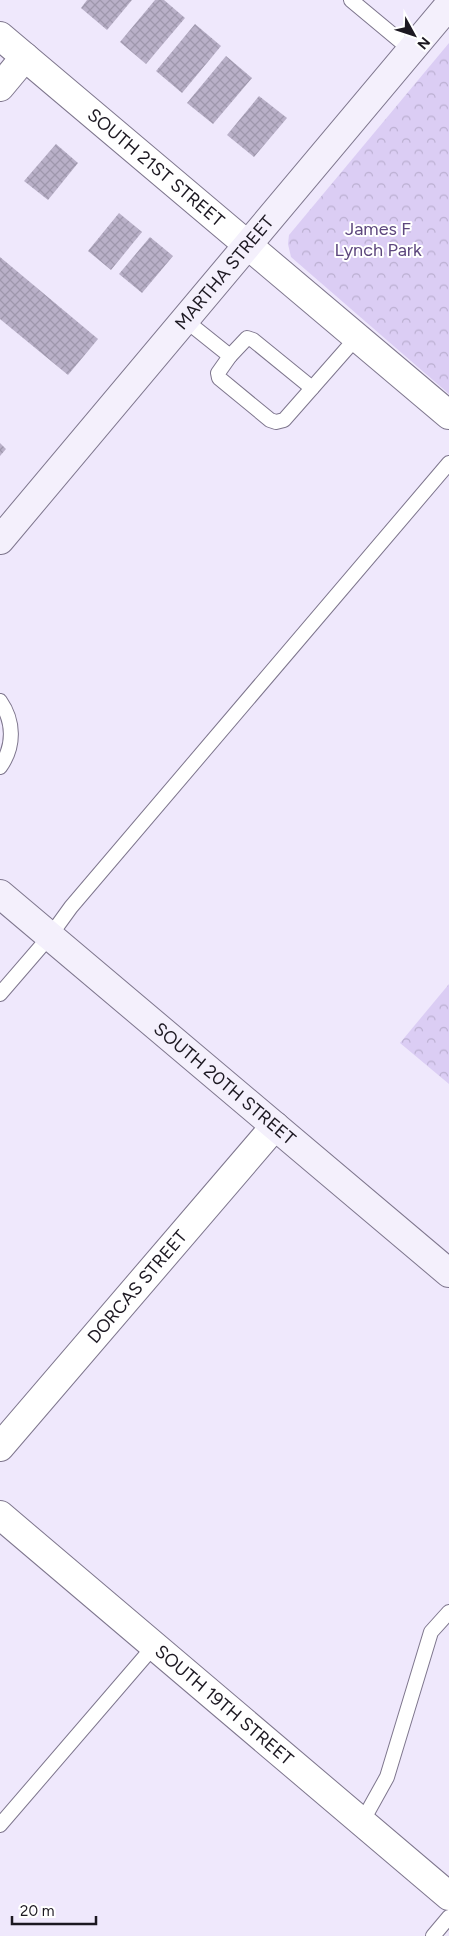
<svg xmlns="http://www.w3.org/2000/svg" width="449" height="1936" viewBox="0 0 449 1936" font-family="Figtree,sans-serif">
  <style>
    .park { fill: url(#park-crowns) }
    .building { fill: url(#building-cross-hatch) }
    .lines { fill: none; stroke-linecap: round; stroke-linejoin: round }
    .lane-casing { stroke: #7e768d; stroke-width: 16 }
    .street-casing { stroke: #7e768d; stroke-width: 30 }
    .secondary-casing { stroke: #7e768d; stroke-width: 30 }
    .lane { stroke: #fff; stroke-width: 14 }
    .street { stroke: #fff; stroke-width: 28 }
    .secondary { stroke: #f4f0fc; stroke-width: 28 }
    .labels { text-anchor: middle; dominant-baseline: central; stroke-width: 4; stroke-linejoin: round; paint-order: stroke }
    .street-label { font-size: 18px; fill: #1c1821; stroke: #fff }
    .park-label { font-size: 18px; fill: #5d477e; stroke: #fff }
  </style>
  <defs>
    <pattern id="park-crowns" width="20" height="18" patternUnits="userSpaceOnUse" patternTransform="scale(1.25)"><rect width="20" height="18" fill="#dbcdf4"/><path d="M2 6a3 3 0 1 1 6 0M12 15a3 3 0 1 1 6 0" fill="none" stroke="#bbafd1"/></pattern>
    <pattern id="building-cross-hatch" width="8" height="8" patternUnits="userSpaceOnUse" patternTransform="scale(1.25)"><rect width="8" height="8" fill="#b9b0c8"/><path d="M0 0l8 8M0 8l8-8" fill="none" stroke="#9e97ac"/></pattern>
  </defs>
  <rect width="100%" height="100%" fill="#efe8fc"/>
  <g class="park">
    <path d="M 449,43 L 449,394 L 291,257 L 288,244 L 289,235 Z"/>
    <path d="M 449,984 L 449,1084 L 400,1043 Z"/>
  </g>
  <g class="building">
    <path d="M 87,0 L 132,0 L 107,30 L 81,8 Z"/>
    <path d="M 155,0 L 164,0 L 185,18 L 146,64 L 120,42 Z"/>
    <path d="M 195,24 L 221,46 L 182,93 L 156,71 Z"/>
    <path d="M 226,56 L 252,78 L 213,124 L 187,103 Z"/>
    <path d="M 259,96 L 287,118 L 254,157 L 227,135 Z"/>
    <path d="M 56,144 L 78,163 L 48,200 L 24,181 Z"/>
    <path d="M 119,213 L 142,232 L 111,270 L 88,251 Z"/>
    <path d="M 150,237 L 173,256 L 142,293 L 119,274 Z"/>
    <path d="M 0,257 L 98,339 L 68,375 L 0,319 Z"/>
    <path d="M 0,443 L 6,449 L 0,456 Z"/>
  </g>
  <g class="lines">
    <g class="lane-casing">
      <g id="lane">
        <path d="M 351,0 L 411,50"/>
        <path d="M 185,320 L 230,356 L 218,373 L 219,378 L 270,420 L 276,422 L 284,420 L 357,337"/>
        <path d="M 230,356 L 247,338 L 253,340 L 312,388"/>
        <path d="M 0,701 C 14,721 15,746 0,767"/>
        <path d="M 0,994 L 50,936 L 71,907 L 449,463"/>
        <path d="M 362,1822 L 387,1777 L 431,1632 L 449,1612"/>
        <path d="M 0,1825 L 154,1646"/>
        <path d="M 433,1936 L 449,1917"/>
      </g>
    </g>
    <g class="street-casing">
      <g id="street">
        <path id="s1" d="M 0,36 L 449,415"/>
        <path d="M 0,87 L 25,57"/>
        <path id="s2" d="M 0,1447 L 275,1126"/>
        <path id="s3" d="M 0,1515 L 449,1896"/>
      </g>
    </g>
    <g class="secondary-casing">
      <g id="secondary">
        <path id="s4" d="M 0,540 L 449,5"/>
        <path id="s5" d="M 0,894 L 449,1273"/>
      </g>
    </g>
    <use href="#lane" class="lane"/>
    <use href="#street" class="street"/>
    <use href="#secondary" class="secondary"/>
  </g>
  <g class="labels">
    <g class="street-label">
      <text stroke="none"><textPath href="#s1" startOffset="204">SOUTH 21ST STREET</textPath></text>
      <text stroke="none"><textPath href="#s4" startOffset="349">MARTHA STREET</textPath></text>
      <text stroke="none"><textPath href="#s5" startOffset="294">SOUTH 20TH STREET</textPath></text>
      <text stroke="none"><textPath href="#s2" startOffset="211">DORCAS STREET</textPath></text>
      <text stroke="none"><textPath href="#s3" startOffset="294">SOUTH 19TH STREET</textPath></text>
    </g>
    <g class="park-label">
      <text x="378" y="229">James F<tspan x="378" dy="21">Lynch Park</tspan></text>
    </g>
  </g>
  <g transform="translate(414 35) rotate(130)" stroke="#ffffff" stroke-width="4" paint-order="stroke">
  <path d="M0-4L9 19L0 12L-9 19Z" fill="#1c1821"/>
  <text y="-8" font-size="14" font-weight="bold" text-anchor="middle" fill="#1c1821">N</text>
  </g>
  <path d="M12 1916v8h84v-8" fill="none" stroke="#1c1821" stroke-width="2.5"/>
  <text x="20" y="1916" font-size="15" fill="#1c1821" stroke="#ffffff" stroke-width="4" paint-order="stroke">20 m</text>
</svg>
